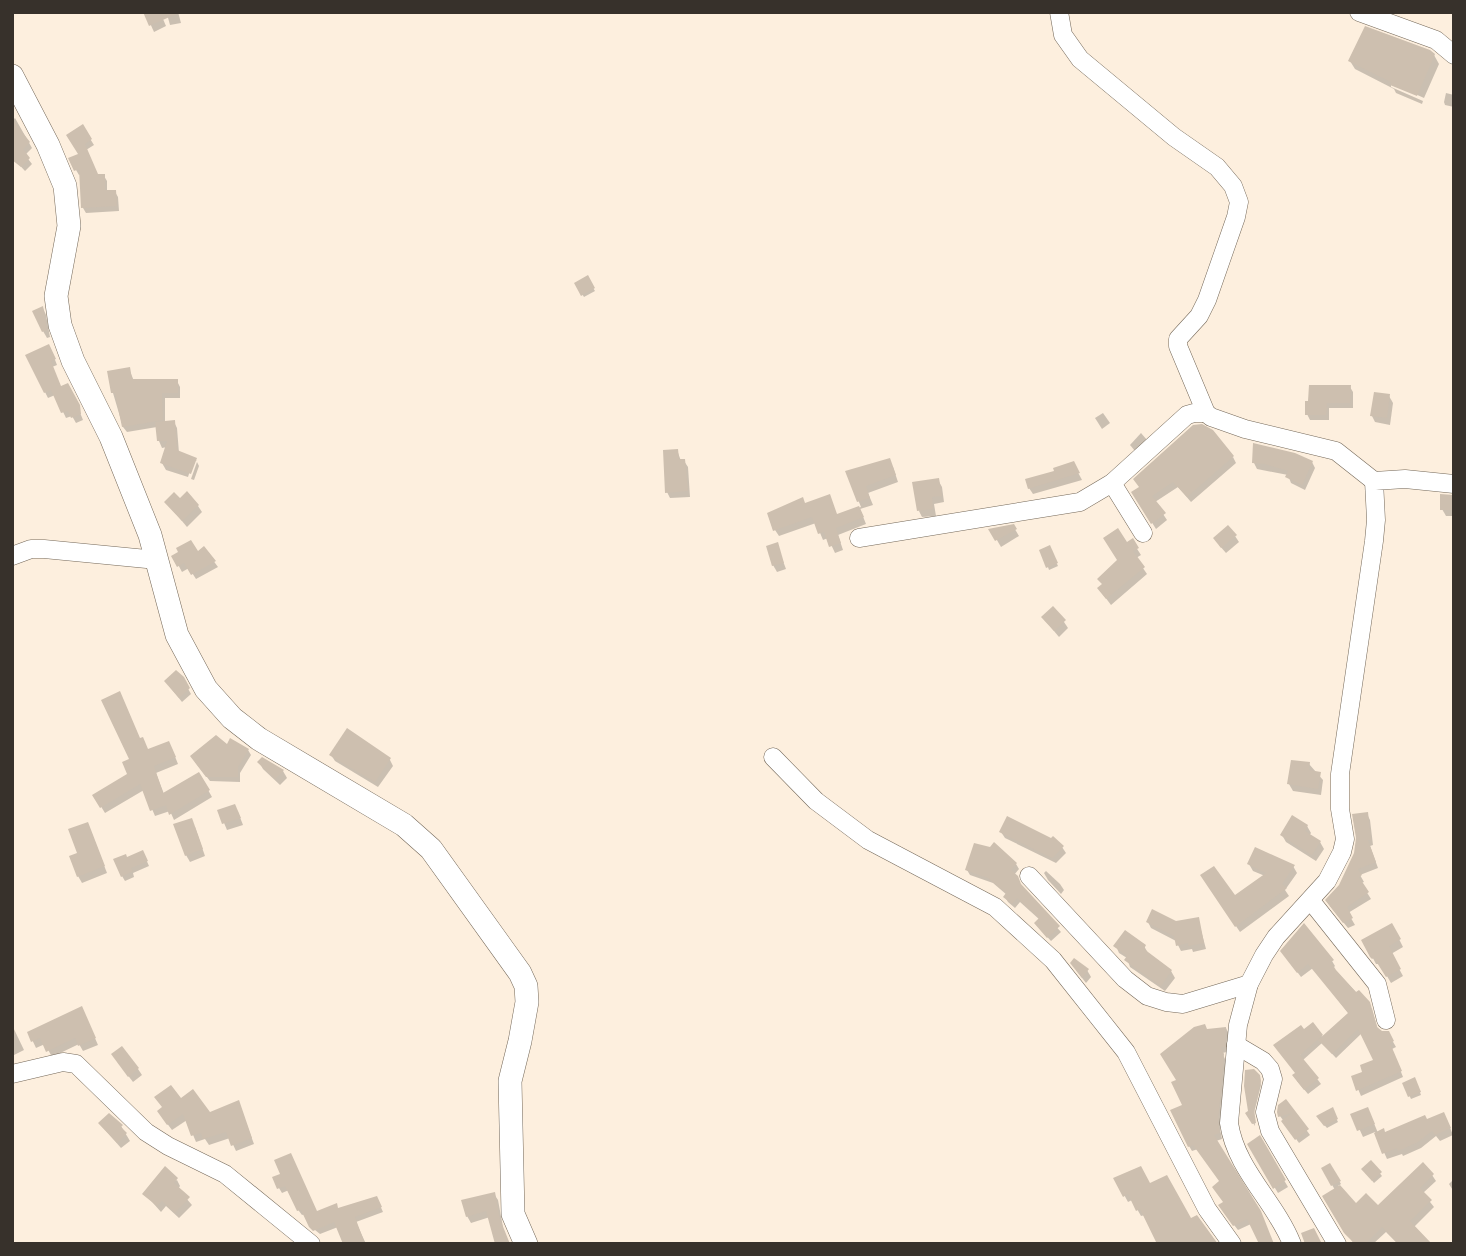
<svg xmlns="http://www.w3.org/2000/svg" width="1466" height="1256" viewBox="0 0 1466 1256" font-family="Figtree,sans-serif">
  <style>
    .shadow { fill: #0003 }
    .building { fill: #cdbfaf }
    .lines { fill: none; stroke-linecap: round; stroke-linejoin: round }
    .minor-casing { stroke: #746859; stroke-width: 19 }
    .tertiary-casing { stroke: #746859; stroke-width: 24 }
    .minor { stroke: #fff; stroke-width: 18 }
    .tertiary { stroke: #fff; stroke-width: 23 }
  </style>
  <rect width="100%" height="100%" fill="#fdefde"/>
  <g class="shadow">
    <path d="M 145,12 L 160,12 L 166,26 L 154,32 Z"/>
    <path d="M 178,12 L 181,23 L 170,25 L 167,14 Z"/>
    <path d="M 1434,55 L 1439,64 L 1424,98 L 1391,83 L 1391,87 L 1423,101 L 1422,104 L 1396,93 L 1394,89 L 1355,69 L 1350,61 Z"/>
    <path d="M 1446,93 L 1454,95 L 1454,107 L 1445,105 L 1444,102 Z"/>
    <path d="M 15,118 L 32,148 L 25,155 L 32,164 L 25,171 L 12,157 L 13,120 Z"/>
    <path d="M 82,126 L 94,145 L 86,150 L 98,176 L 104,176 L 107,181 L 107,192 L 115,192 L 118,197 L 119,211 L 86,213 L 83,208 L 81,174 L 79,175 L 76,170 L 80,155 Z"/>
    <path d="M 587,278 L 595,291 L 584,297 L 576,284 Z"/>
    <path d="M 43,308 L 46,315 L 50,337 L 47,338 L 43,331 Z"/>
    <path d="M 52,352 L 57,365 L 52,367 L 61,388 L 71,390 L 83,420 L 76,423 L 72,416 L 66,418 L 55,395 L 48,398 L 45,392 Z"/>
    <path d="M 129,369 L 134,381 L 177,381 L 180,387 L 180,398 L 165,398 L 165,423 L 174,422 L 177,428 L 179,453 L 197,461 L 193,461 L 188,477 L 166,470 L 162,463 L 167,447 L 162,448 L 159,441 L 157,427 L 127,432 L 123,427 L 113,393 Z"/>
    <path d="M 1350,387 L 1353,392 L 1353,408 L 1329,408 L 1329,420 L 1310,420 L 1307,414 Z"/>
    <path d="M 1389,396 L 1393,403 L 1390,425 L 1375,422 L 1372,416 Z"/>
    <path d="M 1103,413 L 1110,423 L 1102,429 L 1095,418 Z"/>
    <path d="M 1141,433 L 1147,440 L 1135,451 L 1130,445 Z"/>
    <path d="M 677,450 L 681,461 L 684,461 L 688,467 L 690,497 L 670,498 L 667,492 Z"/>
    <path d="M 1233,457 L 1236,463 L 1191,502 L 1178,487 L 1155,502 L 1167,520 L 1156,529 L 1133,492 L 1141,487 Z"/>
    <path d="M 197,462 L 199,466 L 194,480 L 191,479 Z"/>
    <path d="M 1312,462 L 1315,468 L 1305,490 L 1291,483 L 1288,475 L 1257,469 L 1254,463 Z"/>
    <path d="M 1073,463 L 1082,480 L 1033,494 L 1029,488 Z"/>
    <path d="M 893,467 L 898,482 L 868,493 L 873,505 L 860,509 L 866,524 L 838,535 L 843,550 L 835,553 L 828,538 L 823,540 L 816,523 L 779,536 L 775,530 L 805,505 L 837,515 L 861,507 L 847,472 Z"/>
    <path d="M 938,480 L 942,487 L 944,502 L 934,504 L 936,516 L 922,517 L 919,511 Z"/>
    <path d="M 1454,496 L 1454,516 L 1446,516 L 1442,509 Z"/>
    <path d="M 180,501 L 198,506 L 202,512 L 187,527 L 166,502 Z"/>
    <path d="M 1013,526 L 1019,536 L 1001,547 L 991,530 Z"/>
    <path d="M 1235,536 L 1239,542 L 1226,553 L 1219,545 Z"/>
    <path d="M 1132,541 L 1141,555 L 1136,558 L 1147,574 L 1111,605 L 1099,589 L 1119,561 L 1126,545 Z"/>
    <path d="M 777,545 L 786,569 L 777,572 L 773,565 Z"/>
    <path d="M 1049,547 L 1058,566 L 1049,570 L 1048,567 Z"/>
    <path d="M 204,548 L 218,567 L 196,579 L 189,568 L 182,572 L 174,557 L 197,554 Z"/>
    <path d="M 1043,618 L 1064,622 L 1068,628 L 1059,637 Z"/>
    <path d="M 182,678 L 191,694 L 182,702 L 169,686 Z"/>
    <path d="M 347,731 L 390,760 L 393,766 L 378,787 L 335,761 L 331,755 Z"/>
    <path d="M 140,740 L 148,751 L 172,749 L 178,764 L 156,773 L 164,794 L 199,774 L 212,797 L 174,820 L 170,811 L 155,816 L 144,790 L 105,813 L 94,795 L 129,775 L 131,760 Z"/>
    <path d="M 227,746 L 248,750 L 251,755 L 240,773 L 240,782 L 210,781 L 195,762 Z"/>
    <path d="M 262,759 L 283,771 L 287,778 L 280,785 L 263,769 L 259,762 Z"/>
    <path d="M 1309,764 L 1323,780 L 1321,795 L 1293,791 L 1289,784 Z"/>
    <path d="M 219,811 L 238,812 L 243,825 L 227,830 Z"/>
    <path d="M 1367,814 L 1370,820 L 1373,845 L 1370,846 L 1378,868 L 1360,875 L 1364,882 L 1361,883 L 1371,899 L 1348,913 L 1355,925 L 1348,928 L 1330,906 L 1356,854 Z"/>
    <path d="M 88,824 L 107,873 L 82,883 L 78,876 Z"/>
    <path d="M 1307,826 L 1311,833 L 1309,836 L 1320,842 L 1324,849 L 1316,861 L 1286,842 L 1282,835 Z"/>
    <path d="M 195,827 L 205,856 L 190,862 L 186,855 Z"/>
    <path d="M 1001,832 L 1062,847 L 1066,853 L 1056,863 L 1005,838 Z"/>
    <path d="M 145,857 L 149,866 L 133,873 L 134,877 L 125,881 L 122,876 L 126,859 Z"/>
    <path d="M 1016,864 L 1019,869 L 1014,875 L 1021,887 L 1061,932 L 1051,941 L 1039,928 L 1040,920 L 1020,902 L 1015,908 L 1008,902 L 1005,897 L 1007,895 L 993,883 L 970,875 L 967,870 Z"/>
    <path d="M 1249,864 L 1293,866 L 1297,873 L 1285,890 L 1289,896 L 1240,932 L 1206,882 L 1234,898 L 1265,876 L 1253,871 Z"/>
    <path d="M 1046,871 L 1060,884 L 1064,890 L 1061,894 L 1048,880 L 1044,873 Z"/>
    <path d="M 1198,919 L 1206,949 L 1193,952 L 1192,949 L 1181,951 L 1176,941 L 1151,928 L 1148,922 L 1176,923 Z"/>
    <path d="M 1392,925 L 1403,947 L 1391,954 L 1403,976 L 1391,983 L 1380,964 L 1376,964 L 1364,941 Z"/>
    <path d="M 1116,946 L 1144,946 L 1148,953 L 1171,971 L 1175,978 L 1165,991 L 1130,967 L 1127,958 L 1119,953 Z"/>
    <path d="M 1286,957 L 1332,961 L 1335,966 L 1333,968 L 1372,1009 L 1378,1030 L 1388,1033 L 1396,1047 L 1392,1049 L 1403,1077 L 1361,1096 L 1353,1077 L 1365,1073 L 1376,1061 L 1362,1033 L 1336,1058 L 1322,1043 L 1303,1060 L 1321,1084 L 1308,1094 L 1297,1081 L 1297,1074 L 1304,1031 L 1312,1024 L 1323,1038 L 1349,1014 L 1313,968 L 1301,977 Z"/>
    <path d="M 1076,970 L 1087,970 L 1091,977 L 1086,983 Z"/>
    <path d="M 85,1015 L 98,1045 L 83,1051 L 79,1044 L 52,1057 L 45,1044 L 36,1048 L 29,1033 Z"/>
    <path d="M 12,1025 L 24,1050 L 12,1056 Z"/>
    <path d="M 1226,1028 L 1229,1034 L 1227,1052 L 1222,1053 L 1226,1061 L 1220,1129 L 1222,1139 L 1216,1141 L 1251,1224 L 1238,1230 L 1223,1211 L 1225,1203 L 1221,1182 L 1198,1149 L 1192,1151 L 1189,1146 L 1185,1106 L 1178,1080 L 1207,1031 Z"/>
    <path d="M 117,1061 L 138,1069 L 142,1075 L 133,1082 Z"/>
    <path d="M 1260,1079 L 1261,1085 L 1254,1113 L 1255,1126 L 1247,1114 Z"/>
    <path d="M 1416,1082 L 1421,1095 L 1411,1099 L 1404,1084 Z"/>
    <path d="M 181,1100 L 210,1115 L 241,1109 L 254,1144 L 236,1151 L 230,1138 L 209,1145 L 205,1139 L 196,1142 L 187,1120 L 172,1130 L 163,1118 Z"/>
    <path d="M 1286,1102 L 1310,1135 L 1299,1143 L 1280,1116 Z"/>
    <path d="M 1332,1110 L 1338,1122 L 1327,1128 L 1319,1119 Z"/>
    <path d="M 1353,1115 L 1371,1116 L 1378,1133 L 1385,1134 L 1426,1121 L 1447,1120 L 1453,1135 L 1440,1141 L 1436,1136 L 1421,1148 L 1403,1156 L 1402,1154 L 1387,1159 L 1375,1132 L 1363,1137 Z"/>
    <path d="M 100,1124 L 121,1126 L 130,1141 L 121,1148 Z"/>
    <path d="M 1259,1138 L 1288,1187 L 1278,1193 L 1249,1145 Z"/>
    <path d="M 1371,1162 L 1382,1176 L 1374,1183 L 1365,1172 Z"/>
    <path d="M 1330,1165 L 1341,1184 L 1338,1186 L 1356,1205 L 1378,1208 L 1432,1175 L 1436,1181 L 1423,1193 L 1434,1207 L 1414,1227 L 1430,1244 L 1398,1244 L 1386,1232 L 1373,1244 L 1354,1244 L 1324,1197 L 1335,1190 L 1323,1169 Z"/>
    <path d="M 283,1175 L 317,1213 L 379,1203 L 383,1212 L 356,1222 L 366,1244 L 345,1244 L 338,1227 L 320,1234 L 310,1226 L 305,1214 L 302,1215 L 299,1211 L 289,1190 L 282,1193 L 279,1188 L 274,1178 Z"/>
    <path d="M 1115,1178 L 1150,1186 L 1216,1244 L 1145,1215 L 1141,1216 L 1132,1200 L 1128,1202 Z"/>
    <path d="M 1454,1179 L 1454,1192 L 1449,1184 Z"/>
    <path d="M 177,1180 L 180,1186 L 178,1189 L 192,1205 L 179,1218 L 166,1206 L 161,1212 L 145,1194 Z"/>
    <path d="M 494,1194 L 498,1200 L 503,1227 L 490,1217 L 471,1223 L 467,1216 Z"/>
  </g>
  <g class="building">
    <path d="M 143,12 L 181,12 L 149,26 Z"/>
    <path d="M 1365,26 L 1430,50 L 1435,54 L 1417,96 L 1390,85 L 1391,82 L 1348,61 Z"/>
    <path d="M 12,119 L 30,142 L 23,149 L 30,158 L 21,167 L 12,160 Z"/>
    <path d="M 83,124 L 92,139 L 85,144 L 98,174 L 105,174 L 105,190 L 116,190 L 117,206 L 81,208 L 79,169 L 74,171 L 68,158 L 78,154 L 66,135 Z"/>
    <path d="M 588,275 L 595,288 L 581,296 L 574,283 Z"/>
    <path d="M 43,306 L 47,330 L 42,332 L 32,311 Z"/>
    <path d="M 49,344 L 56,359 L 51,361 L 61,386 L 68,383 L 80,405 L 81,414 L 71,418 L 68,411 L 61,413 L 51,390 L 44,393 L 25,355 Z"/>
    <path d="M 130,367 L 132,379 L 178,379 L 178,393 L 162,393 L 163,420 L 122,427 L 115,393 L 111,393 L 107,371 Z"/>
    <path d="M 1309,385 L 1351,385 L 1350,403 L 1327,403 L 1326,415 L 1305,415 L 1305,401 L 1308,401 Z"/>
    <path d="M 1374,392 L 1390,394 L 1387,418 L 1370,416 Z"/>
    <path d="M 175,420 L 177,450 L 197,458 L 191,474 L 160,463 L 167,441 L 157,441 L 155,422 Z"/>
    <path d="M 1202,424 L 1213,430 L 1234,456 L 1187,497 L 1173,482 L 1152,496 L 1166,513 L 1151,524 L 1131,492 L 1139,487 L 1133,479 L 1193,425 Z"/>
    <path d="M 1253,443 L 1295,453 L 1313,461 L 1302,485 L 1285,477 L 1288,471 L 1265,464 L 1252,463 Z"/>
    <path d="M 678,449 L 679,459 L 685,459 L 688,491 L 665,493 L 663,450 Z"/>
    <path d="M 890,458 L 896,475 L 866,486 L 870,498 L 857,502 L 845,471 Z"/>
    <path d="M 1074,461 L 1080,473 L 1028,489 L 1025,479 L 1054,471 L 1053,468 Z"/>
    <path d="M 939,478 L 942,496 L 932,497 L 933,509 L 917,511 L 912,482 Z"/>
    <path d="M 187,491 L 199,505 L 182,521 L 164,502 L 174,492 L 180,498 Z"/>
    <path d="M 830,494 L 837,514 L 859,506 L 864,517 L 836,528 L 841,543 L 829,547 L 824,532 L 818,534 L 812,517 L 773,531 L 767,513 L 803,497 L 805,503 Z"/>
    <path d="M 1440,494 L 1454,495 L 1454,510 L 1440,510 Z"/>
    <path d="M 1014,524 L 1017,529 L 995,541 L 988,529 Z"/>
    <path d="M 1228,525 L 1237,535 L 1221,548 L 1213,538 Z"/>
    <path d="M 1118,528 L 1127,542 L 1133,538 L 1139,548 L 1133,551 L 1145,567 L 1106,599 L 1097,588 L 1102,584 L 1097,579 L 1117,560 L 1103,538 Z"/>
    <path d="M 191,540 L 198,551 L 204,546 L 216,561 L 191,575 L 184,563 L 177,567 L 171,556 L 178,552 L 176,548 Z"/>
    <path d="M 778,542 L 784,563 L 772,566 L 766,546 Z"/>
    <path d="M 1050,545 L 1058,563 L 1046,568 L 1039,550 Z"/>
    <path d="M 1053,606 L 1066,620 L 1054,631 L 1041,617 Z"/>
    <path d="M 176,670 L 184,677 L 190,688 L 179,698 L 164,681 Z"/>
    <path d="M 120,691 L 140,738 L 143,737 L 148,749 L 169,741 L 176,757 L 154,766 L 163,793 L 199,772 L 210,790 L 169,815 L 166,805 L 150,811 L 140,784 L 100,808 L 92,795 L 127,774 L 122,762 L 129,759 L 101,700 Z"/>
    <path d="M 347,728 L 391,758 L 375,782 L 329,755 Z"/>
    <path d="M 216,735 L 227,744 L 230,738 L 249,749 L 238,767 L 238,777 L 206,777 L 190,756 Z"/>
    <path d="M 262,757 L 284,770 L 275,779 L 257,762 Z"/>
    <path d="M 1291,760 L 1310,762 L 1309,770 L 1321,772 L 1318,789 L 1287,784 Z"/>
    <path d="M 235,804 L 241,818 L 222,824 L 217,810 Z"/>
    <path d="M 1368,812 L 1371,840 L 1368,840 L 1376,862 L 1358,869 L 1362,875 L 1359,877 L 1369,892 L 1347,907 L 1353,918 L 1343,923 L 1325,900 L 1339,885 L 1354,853 L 1356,838 L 1352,814 Z"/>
    <path d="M 1292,815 L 1308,825 L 1305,831 L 1321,841 L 1312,855 L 1280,835 Z"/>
    <path d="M 1007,816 L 1051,838 L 1053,836 L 1064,846 L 1052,858 L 999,832 Z"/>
    <path d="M 192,818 L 203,849 L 185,856 L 173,824 Z"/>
    <path d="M 88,822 L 105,866 L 77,877 L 69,856 L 77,853 L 68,829 Z"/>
    <path d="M 994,842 L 1017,863 L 1011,870 L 1018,876 L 1021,884 L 1060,926 L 1047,938 L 1034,923 L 1039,918 L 1017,898 L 1012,904 L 1003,897 L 1006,893 L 988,878 L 965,870 L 974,843 L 990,847 Z"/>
    <path d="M 1255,847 L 1295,865 L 1282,884 L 1287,888 L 1235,927 L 1200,875 L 1214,866 L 1235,895 L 1266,873 L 1247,864 Z"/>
    <path d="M 143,850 L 148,861 L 131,868 L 133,871 L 121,877 L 113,859 L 126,854 L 127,857 Z"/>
    <path d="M 1152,909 L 1176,921 L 1199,917 L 1204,943 L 1188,946 L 1188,943 L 1176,946 L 1174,936 L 1146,922 Z"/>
    <path d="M 1304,923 L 1334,960 L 1331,962 L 1336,970 L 1356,992 L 1359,990 L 1370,1002 L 1377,1027 L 1382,1031 L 1389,1031 L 1394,1041 L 1390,1043 L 1402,1071 L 1356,1091 L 1351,1076 L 1362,1072 L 1360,1065 L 1373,1060 L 1358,1029 L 1332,1054 L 1318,1040 L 1348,1013 L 1308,964 L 1297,973 L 1280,951 Z"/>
    <path d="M 1392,923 L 1401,939 L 1389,946 L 1401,969 L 1386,977 L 1374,958 L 1372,959 L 1370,957 L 1361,940 Z"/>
    <path d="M 1125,930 L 1146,945 L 1144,949 L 1172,970 L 1161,986 L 1124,960 L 1127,956 L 1113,946 Z"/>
    <path d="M 1074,958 L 1089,969 L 1082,978 L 1070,963 Z"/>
    <path d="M 82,1006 L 96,1038 L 78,1046 L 75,1038 L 46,1052 L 40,1038 L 31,1042 L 27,1032 Z"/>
    <path d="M 1313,1022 L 1323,1035 L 1300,1055 L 1319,1078 L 1304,1090 L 1292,1075 L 1295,1073 L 1273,1045 L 1301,1025 L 1304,1029 Z"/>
    <path d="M 1205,1024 L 1207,1029 L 1226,1027 L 1225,1047 L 1221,1047 L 1224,1054 L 1218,1122 L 1220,1133 L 1214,1135 L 1261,1211 L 1274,1244 L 1259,1244 L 1247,1219 L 1233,1226 L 1218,1205 L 1223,1202 L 1212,1187 L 1219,1181 L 1193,1145 L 1188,1147 L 1170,1110 L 1182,1105 L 1171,1082 L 1176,1080 L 1160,1054 L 1194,1027 Z"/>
    <path d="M 122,1046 L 139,1068 L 128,1077 L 111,1054 Z"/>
    <path d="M 1254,1069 L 1260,1075 L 1261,1081 L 1254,1109 L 1256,1123 L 1252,1124 L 1245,1113 L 1248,1111 L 1244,1086 L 1245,1070 Z"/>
    <path d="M 1415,1077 L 1421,1092 L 1408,1097 L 1402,1083 Z"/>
    <path d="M 171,1085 L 181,1098 L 193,1089 L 210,1112 L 239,1100 L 252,1138 L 231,1146 L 226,1132 L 203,1139 L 201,1133 L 191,1136 L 183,1114 L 167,1125 L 157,1111 L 162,1107 L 154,1097 Z"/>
    <path d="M 1286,1099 L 1309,1129 L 1295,1140 L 1281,1121 L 1292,1113 L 1278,1117 L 1277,1112 L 1278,1105 Z"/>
    <path d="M 1333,1107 L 1338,1119 L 1324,1126 L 1316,1116 Z"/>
    <path d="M 1368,1107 L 1375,1124 L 1357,1131 L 1350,1114 Z"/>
    <path d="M 1444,1112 L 1451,1128 L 1435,1135 L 1432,1131 L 1418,1142 L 1398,1151 L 1397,1148 L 1382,1154 L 1374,1133 L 1384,1128 L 1385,1132 L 1425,1115 L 1427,1119 Z"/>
    <path d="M 109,1113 L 123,1125 L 121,1127 L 127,1133 L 117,1143 L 98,1123 Z"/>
    <path d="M 1260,1135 L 1286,1180 L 1273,1189 L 1247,1144 Z"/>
    <path d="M 291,1153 L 317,1211 L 337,1203 L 338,1208 L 377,1196 L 382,1207 L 355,1217 L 365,1244 L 343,1244 L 334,1222 L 313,1231 L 309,1227 L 301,1210 L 297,1211 L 285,1186 L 277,1189 L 272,1177 L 280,1174 L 274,1160 Z"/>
    <path d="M 1371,1160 L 1382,1172 L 1372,1181 L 1361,1169 Z"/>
    <path d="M 1423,1162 L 1434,1174 L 1420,1188 L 1432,1200 L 1410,1221 L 1432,1244 L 1398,1244 L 1382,1227 L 1365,1244 L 1355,1244 L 1344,1233 L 1322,1196 L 1340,1185 L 1356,1203 L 1366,1193 L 1378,1205 Z"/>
    <path d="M 1330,1163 L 1341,1181 L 1331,1186 L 1321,1168 Z"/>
    <path d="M 165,1166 L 178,1178 L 174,1183 L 190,1197 L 175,1213 L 162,1201 L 157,1206 L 142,1194 Z"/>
    <path d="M 1141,1166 L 1150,1183 L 1167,1175 L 1191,1218 L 1197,1215 L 1218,1244 L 1157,1244 L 1140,1209 L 1136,1211 L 1128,1194 L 1123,1197 L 1113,1178 Z"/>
    <path d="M 495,1192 L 500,1219 L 510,1244 L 495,1244 L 486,1211 L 466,1217 L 461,1200 Z"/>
    <path d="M 1314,1228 L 1322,1244 L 1305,1244 L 1301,1233 Z"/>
  </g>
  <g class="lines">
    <g class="minor-casing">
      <g id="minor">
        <path d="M 1059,12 L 1063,35 L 1080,59 L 1174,137 L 1217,167 L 1233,186 L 1239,202 L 1236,217 L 1207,300 L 1199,316 L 1178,339 L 1178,346 L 1206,413 L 1211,417 L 1245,429 L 1336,451 L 1374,481"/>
        <path d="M 1359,12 L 1436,40 L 1454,55"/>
        <path d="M 1112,483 L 1143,533"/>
        <path d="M 859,538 L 1080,502 L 1112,483 L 1187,415 L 1194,413 L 1206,413"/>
        <path d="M 12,556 L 31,549 L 44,549 L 157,560"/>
        <path d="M 773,757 L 816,801 L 868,840 L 995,907 L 1053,960 L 1126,1052 L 1207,1209 L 1232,1244"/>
        <path d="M 1029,876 L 1125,979 L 1147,996 L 1166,1002 L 1183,1004 L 1249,984"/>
        <path d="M 1311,901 L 1377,984 L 1386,1020"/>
        <path d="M 1236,1045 L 1263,1061 L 1270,1069 L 1273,1079 L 1265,1112 L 1270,1131 L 1337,1244"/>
        <path d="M 12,1074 L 63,1062 L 76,1064 L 146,1132 L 168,1146 L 225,1174 L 311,1244"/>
        <path d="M 1292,1244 C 1275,1201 1236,1170 1229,1123 L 1238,1025 L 1249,984 L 1264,955 L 1276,937 L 1327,881 L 1342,852 L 1345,839 L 1340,809 L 1340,774 L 1374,541 L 1376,520 L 1374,481 L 1405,479 L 1454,484"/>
      </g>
    </g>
    <g class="tertiary-casing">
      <path id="tertiary" d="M 12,76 L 48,145 L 65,186 L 69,226 L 56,296 L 60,325 L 73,361 L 111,437 L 150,535 L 177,635 L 206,689 L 232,718 L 259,739 L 404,825 L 431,849 L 520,973 L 526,986 L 527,1002 L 520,1041 L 510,1081 L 513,1214 L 526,1244"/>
    </g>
    <use href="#minor" class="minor"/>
    <use href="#tertiary" class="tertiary"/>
  </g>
  <rect width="1466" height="1256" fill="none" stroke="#37312b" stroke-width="28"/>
</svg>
